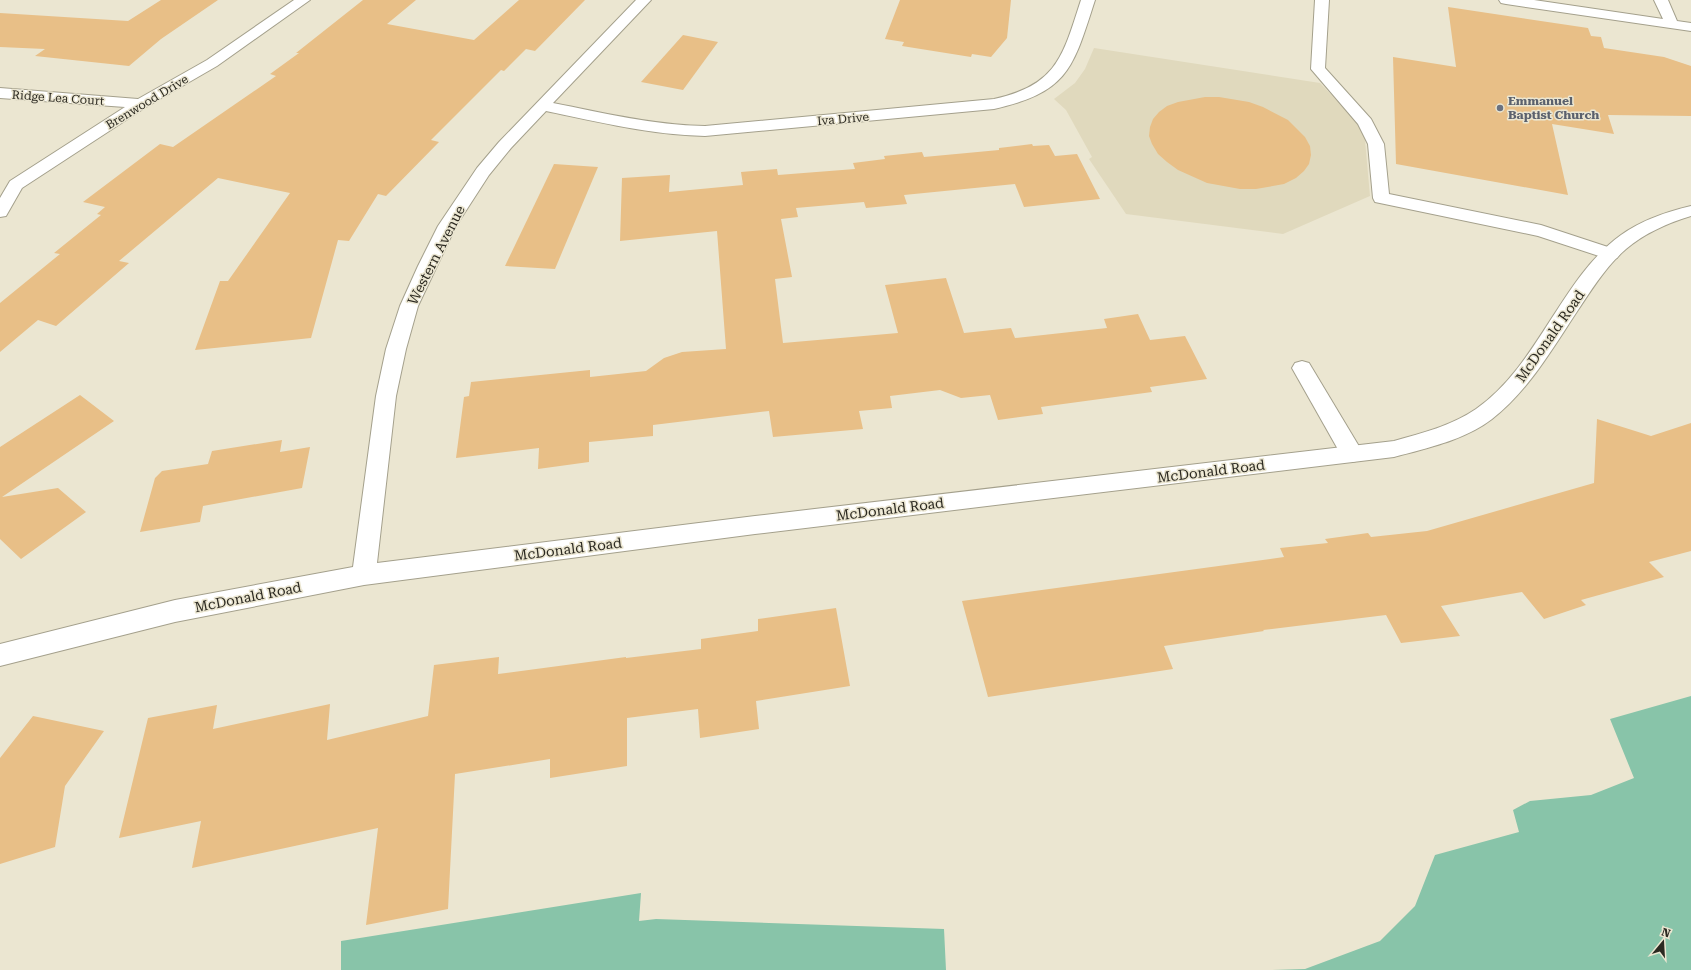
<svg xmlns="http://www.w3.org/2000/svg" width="1691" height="970" viewBox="0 0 1691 970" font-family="'Roboto Serif',serif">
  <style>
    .built { fill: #e0d9bd }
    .green { fill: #88c4a9 }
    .building { fill: #e8bf87 }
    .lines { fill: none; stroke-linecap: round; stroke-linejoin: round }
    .service-casing { stroke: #a4a08c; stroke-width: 2 }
    .minor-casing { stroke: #a4a08c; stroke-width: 2 }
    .service { fill: #fff; fill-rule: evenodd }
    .minor { fill: #fff; fill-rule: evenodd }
    .worship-dot { fill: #6b7280; stroke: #ebe6d1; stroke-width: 1.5 }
    .labels { text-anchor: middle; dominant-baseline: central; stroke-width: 3; stroke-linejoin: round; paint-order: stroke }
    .far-street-label { font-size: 12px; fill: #2b2921; stroke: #ebe6d1 }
    .far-worship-label { font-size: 12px; font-weight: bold; fill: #5b616d; stroke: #ebe6d1; text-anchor: start }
    .street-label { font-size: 14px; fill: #2b2921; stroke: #ebe6d1 }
  </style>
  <rect width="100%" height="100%" fill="#ebe6d1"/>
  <path class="built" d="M 1094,48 L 1320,83 L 1364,129 L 1370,196 L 1283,234 L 1126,214 L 1089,159 L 1092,157 L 1066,110 L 1054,99 L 1075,83 L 1085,69 Z"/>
  <g class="green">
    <path d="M 1691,696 L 1691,970 L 1272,970 L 1305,969 L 1380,941 L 1415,906 L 1435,855 L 1519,832 L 1513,810 L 1530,801 L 1591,795 L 1634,778 L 1610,719 Z"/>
    <path d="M 641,893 L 639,921 L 656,919 L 944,929 L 946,970 L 341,970 L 341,941 Z"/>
  </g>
  <g class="building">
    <path d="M 161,0 L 218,0 L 161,39 L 129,66 L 35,56 L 45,49 L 0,47 L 0,13 L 128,21 Z"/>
    <path d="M 363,0 L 416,0 L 387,24 L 474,40 L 519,0 L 585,0 L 535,51 L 526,49 L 504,71 L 501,70 L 431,140 L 439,142 L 386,196 L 378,194 L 349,241 L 338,240 L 311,338 L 195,350 L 220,281 L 228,281 L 290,193 L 218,178 L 119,261 L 129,263 L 56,326 L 38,320 L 0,352 L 0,303 L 60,254 L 54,253 L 101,215 L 97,214 L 105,207 L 83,202 L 160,144 L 173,147 L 276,76 L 270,74 L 299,53 L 296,53 Z"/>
    <path d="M 900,0 L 1011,0 L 1007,38 L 991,57 L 972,54 L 971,57 L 902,46 L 904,42 L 885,39 Z"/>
    <path d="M 1448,7 L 1588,28 L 1591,36 L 1601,37 L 1604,48 L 1664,57 L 1691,66 L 1691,116 L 1608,115 L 1614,134 L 1552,124 L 1568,195 L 1396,164 L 1393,57 L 1456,67 Z"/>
    <path d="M 683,35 L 718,42 L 683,90 L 641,82 Z"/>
    <path d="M 1205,97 L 1219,97 L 1249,102 L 1263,107 L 1288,120 L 1305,137 L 1310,146 L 1311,155 L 1309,164 L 1304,171 L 1296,178 L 1284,184 L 1256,189 L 1240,189 L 1207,183 L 1178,170 L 1167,162 L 1158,154 L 1152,144 L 1149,136 L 1150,127 L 1153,119 L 1159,112 L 1167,106 L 1178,102 Z"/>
    <path d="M 1032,144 L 1033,146 L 1049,145 L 1055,156 L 1077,154 L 1100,199 L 1024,207 L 1015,184 L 904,195 L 907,204 L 866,208 L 864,202 L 796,208 L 798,217 L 781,219 L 792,277 L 775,279 L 783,343 L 898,333 L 885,285 L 946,278 L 964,333 L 1011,328 L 1015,338 L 1107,328 L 1104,319 L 1138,314 L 1150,340 L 1185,336 L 1207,379 L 1150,387 L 1152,392 L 1041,407 L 1043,414 L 998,420 L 990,395 L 961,398 L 940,390 L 890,396 L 892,408 L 859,411 L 863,429 L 773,437 L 769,411 L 653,425 L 653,436 L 589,442 L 589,462 L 538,469 L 539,448 L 456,458 L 464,397 L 469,396 L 471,382 L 590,370 L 590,377 L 646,371 L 664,358 L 682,352 L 726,349 L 717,231 L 620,241 L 622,178 L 670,175 L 669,192 L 743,185 L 741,172 L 777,169 L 778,175 L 855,169 L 853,163 L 885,159 L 884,156 L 922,152 L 924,157 L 999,150 L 999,148 Z"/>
    <path d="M 554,164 L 598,167 L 555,269 L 505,266 Z"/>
    <path d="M 80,395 L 114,421 L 2,497 L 58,488 L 86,512 L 21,559 L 0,539 L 0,447 Z"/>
    <path d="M 1597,419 L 1651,436 L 1691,423 L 1691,551 L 1649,562 L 1664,577 L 1581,600 L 1586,605 L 1544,619 L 1522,592 L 1441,606 L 1460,636 L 1401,643 L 1386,615 L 1263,630 L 1264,631 L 1164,646 L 1173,669 L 988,697 L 962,601 L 1284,557 L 1280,548 L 1328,543 L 1325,539 L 1368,533 L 1371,537 L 1427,531 L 1594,483 Z"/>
    <path d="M 282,440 L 280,452 L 310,447 L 302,488 L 203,506 L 200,522 L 140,532 L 155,478 L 162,471 L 208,464 L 212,451 Z"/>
    <path d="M 836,608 L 850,686 L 756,701 L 759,729 L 700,738 L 698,709 L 627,718 L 627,766 L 550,778 L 550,759 L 455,774 L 448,909 L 366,925 L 378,828 L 192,868 L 201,821 L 119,838 L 148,718 L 217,705 L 213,729 L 330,704 L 327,740 L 428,716 L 434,665 L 499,657 L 498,674 L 626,657 L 626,658 L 701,649 L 701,639 L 758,631 L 758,619 Z"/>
    <path d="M 33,716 L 104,731 L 65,786 L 55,847 L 0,864 L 0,758 Z"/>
  </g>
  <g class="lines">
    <g class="service-casing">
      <g id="service">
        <path d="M 1315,0 L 1329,0 L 1325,68 L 1371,119 L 1384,144 L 1389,194 L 1541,225 L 1617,250 L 1620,254 L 1617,258 L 1611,260 L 1605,258 L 1538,236 L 1375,202 L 1373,198 L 1368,144 L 1358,124 L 1311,69 Z"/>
        <path d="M 1499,0 L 1534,0 L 1663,19 L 1654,0 L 1668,0 L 1677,21 L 1691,23 L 1691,31 L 1506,4 L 1501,3 Z"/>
        <path d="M 1302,361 L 1309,363 L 1360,448 L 1363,454 L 1360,460 L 1352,462 L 1344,460 L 1292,368 L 1295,363 Z"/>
      </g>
    </g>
    <g class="minor-casing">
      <g id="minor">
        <path d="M 294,0 L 310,0 L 217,66 L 146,107 L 22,188 L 6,216 L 0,217 L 0,198 L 10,181 L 125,107 L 0,98 L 0,88 L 138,99 L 207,60 Z"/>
        <path d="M 636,0 L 651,0 L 553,103 C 604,113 653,125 705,126 L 994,99 C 1058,85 1063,55 1081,0 L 1095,0 C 1073,68 1069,92 994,109 L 705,136 C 651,135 599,122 546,111 L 511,148 L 489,175 L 456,226 L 418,306 L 406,349 L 396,396 L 377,563 L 755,516 L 1394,441 C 1422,433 1451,426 1476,409 C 1539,365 1561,278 1621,235 C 1642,220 1666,212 1691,206 L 1691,216 C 1668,223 1645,233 1626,249 C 1607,265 1592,289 1578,310 C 1552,349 1529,390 1492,419 C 1465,440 1427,448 1394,457 L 755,534 L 364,585 L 175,622 L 0,666 L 0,644 L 175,600 L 353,567 L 376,396 L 386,349 L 400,306 L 418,266 L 438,226 L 477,168 L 499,142 Z"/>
      </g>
    </g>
    <use href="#service" class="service"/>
    <use href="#minor" class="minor"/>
  </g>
  <circle class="worship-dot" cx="1500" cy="108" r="4"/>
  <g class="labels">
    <g class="far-street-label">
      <text transform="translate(58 98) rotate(4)">Ridge Lea Court</text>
      <text transform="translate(147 102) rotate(-31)">Brenwood Drive</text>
      <text transform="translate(843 119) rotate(-5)">Iva Drive</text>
    </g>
    <g class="far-worship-label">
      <text x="1508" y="101">Emmanuel<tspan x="1508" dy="14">Baptist Church</tspan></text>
    </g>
    <g class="street-label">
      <text transform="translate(436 255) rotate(-63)">Western Avenue</text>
      <text transform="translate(1550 336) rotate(-55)">McDonald Road</text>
      <text transform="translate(1211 471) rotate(-7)">McDonald Road</text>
      <text transform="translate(890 509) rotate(-7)">McDonald Road</text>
      <text transform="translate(568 549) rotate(-7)">McDonald Road</text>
      <text transform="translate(248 597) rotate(-11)">McDonald Road</text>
    </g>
  </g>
  <g transform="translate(1663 942) rotate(18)" stroke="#ebe6d1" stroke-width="3" paint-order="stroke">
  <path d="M0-3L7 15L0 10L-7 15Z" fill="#2b2921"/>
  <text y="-6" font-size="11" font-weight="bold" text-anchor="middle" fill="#2b2921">N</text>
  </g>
</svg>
